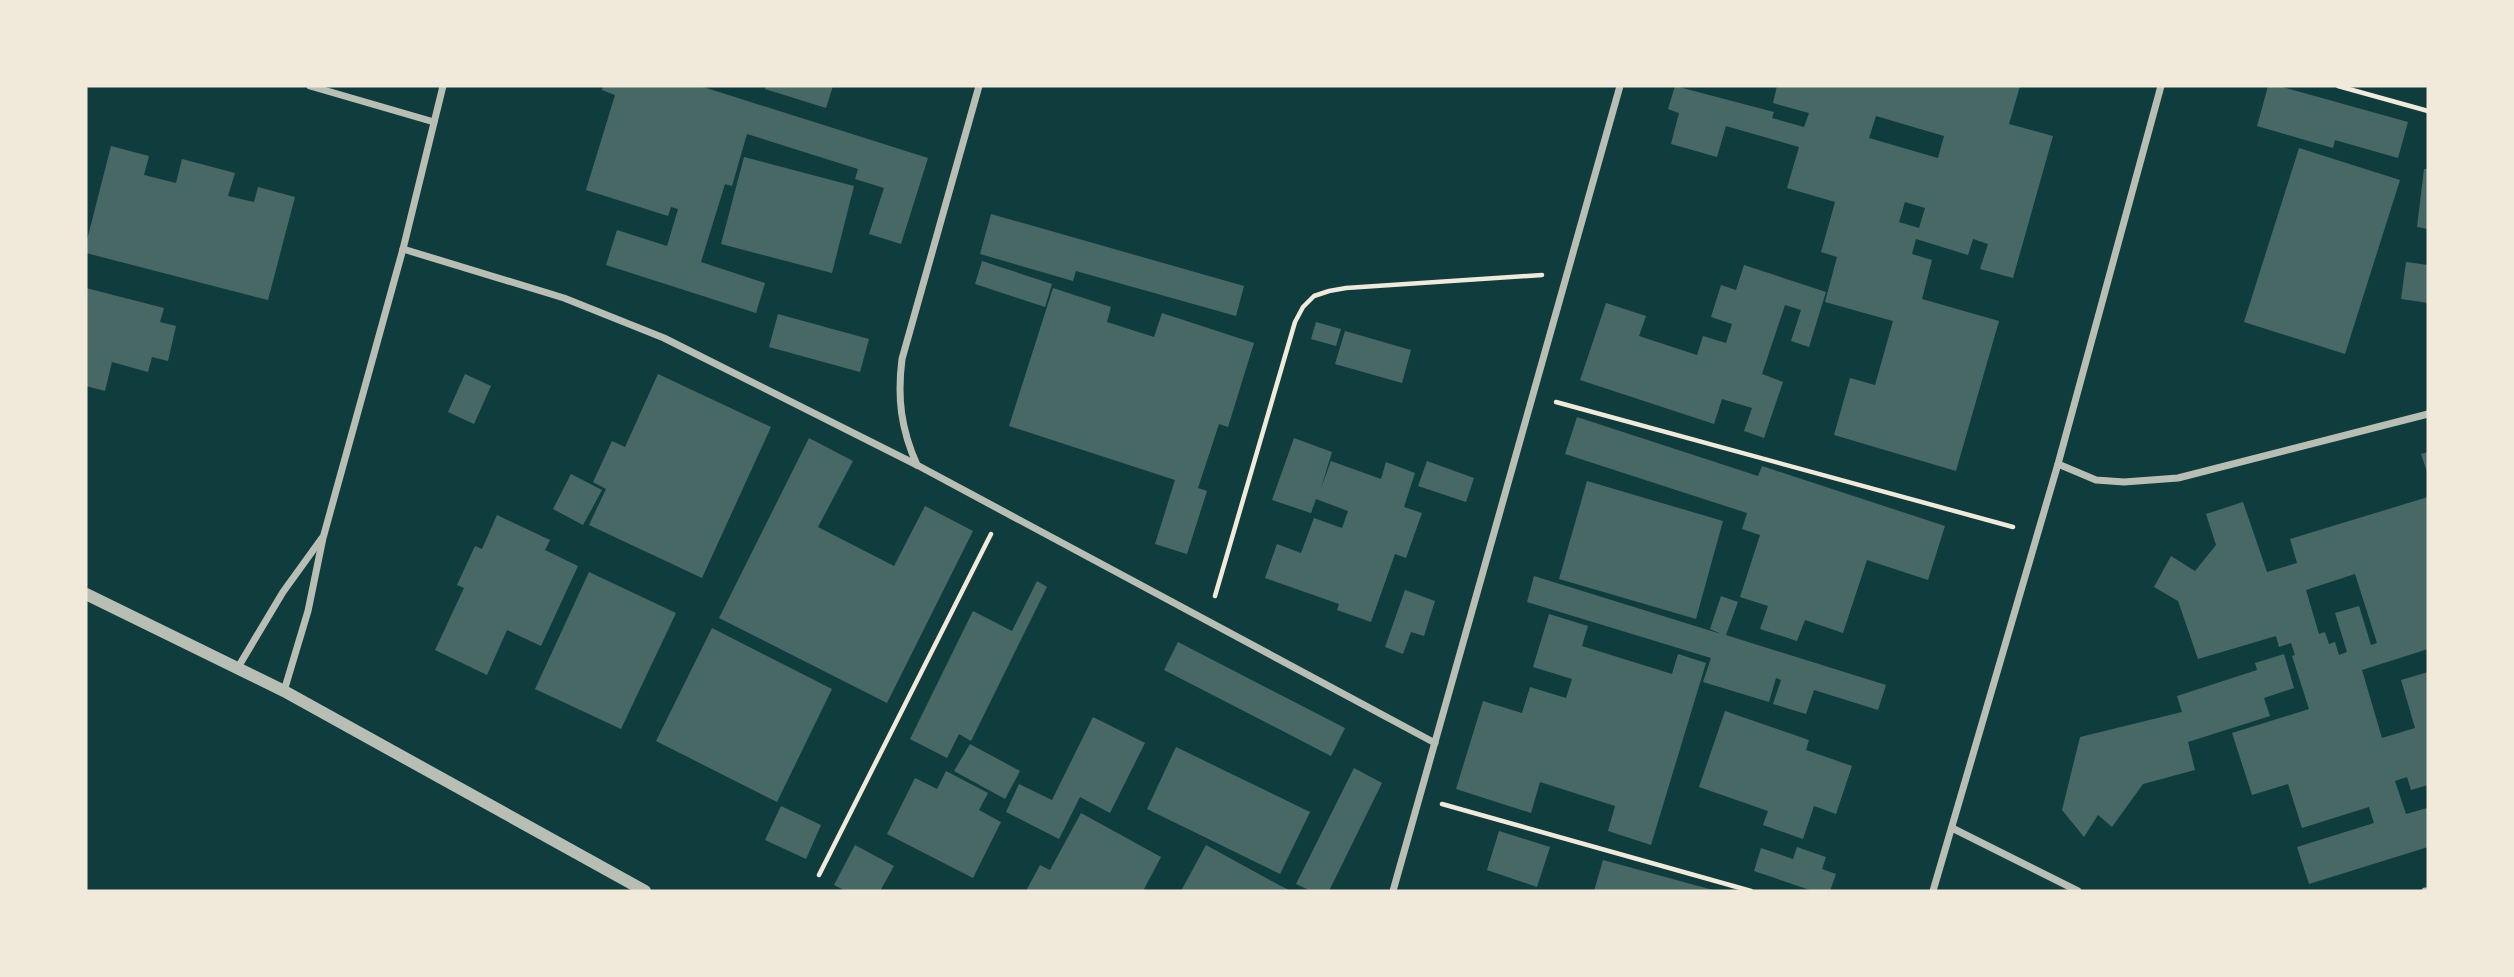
<svg xmlns="http://www.w3.org/2000/svg" width="2514" height="977" viewBox="0 0 2514 977" font-family="'Libre Baskerville',serif">
  <style>
    .building { fill: #486865; fill-rule: evenodd }
    .lines { fill: none; stroke-linecap: round; stroke-linejoin: round }
    .path { stroke: #f1e9da; stroke-width: 4.5 }
    .minor { stroke: #b8beb3; stroke-width: 7 }
    .tertiary { stroke: #b8beb3; stroke-width: 12 }
  </style>
  <rect width="100%" height="100%" fill="#0f3d3e"/>
  <g class="building">
    <path d="M 603,86 L 700,86 L 928,158 L 901,244 L 869,234 L 884,188 L 855,179 L 858,169 L 747,134 L 732,186 L 725,184 L 701,262 L 765,283 L 756,313 L 606,265 L 617,230 L 667,246 L 678,209 L 671,207 L 668,216 L 586,190 L 615,95 L 602,90 Z"/>
    <path d="M 766,86 L 833,86 L 826,108 L 765,89 Z"/>
    <path d="M 1675,86 L 1774,112 L 1772,118 L 1804,127 L 1809,113 L 1773,103 L 1777,86 L 2020,86 L 2009,124 L 2053,136 L 2013,278 L 1980,269 L 1988,244 L 1973,239 L 1968,255 L 1916,239 L 1912,254 L 1932,260 L 1922,299 L 1999,321 L 1956,471 L 1834,435 L 1850,378 L 1875,385 L 1893,321 L 1825,302 L 1837,257 L 1821,252 L 1835,202 L 1787,188 L 1799,147 L 1726,126 L 1717,157 L 1671,144 L 1679,113 L 1668,109 ZM 1876,116 L 1944,136 L 1938,158 L 1869,138 ZM 1905,202 L 1925,208 L 1919,228 L 1899,222 Z"/>
    <path d="M 2268,86 L 2279,86 L 2408,122 L 2398,158 L 2335,140 L 2333,148 L 2257,126 Z"/>
    <path d="M 111,146 L 149,156 L 144,175 L 176,183 L 182,159 L 235,173 L 228,196 L 254,202 L 258,187 L 295,197 L 268,300 L 86,253 L 86,244 Z"/>
    <path d="M 2299,148 L 2400,180 L 2345,354 L 2244,322 Z"/>
    <path d="M 744,157 L 854,186 L 832,273 L 721,244 Z"/>
    <path d="M 2424,169 L 2428,169 L 2428,229 L 2417,227 Z"/>
    <path d="M 991,214 L 1244,286 L 1236,316 L 1076,271 L 1073,281 L 980,254 Z"/>
    <path d="M 982,261 L 1052,284 L 1045,307 L 975,284 Z"/>
    <path d="M 2406,262 L 2428,265 L 2428,303 L 2401,299 Z"/>
    <path d="M 1744,265 L 1826,292 L 1809,347 L 1791,341 L 1801,310 L 1785,305 L 1762,374 L 1783,382 L 1764,438 L 1744,431 L 1752,408 L 1722,399 L 1714,424 L 1580,380 L 1606,303 L 1646,316 L 1639,336 L 1697,355 L 1703,336 L 1726,343 L 1732,324 L 1711,317 L 1721,285 L 1736,290 Z"/>
    <path d="M 86,288 L 164,308 L 160,322 L 176,326 L 168,361 L 152,357 L 148,372 L 112,362 L 105,391 L 86,386 Z"/>
    <path d="M 1053,288 L 1111,307 L 1107,322 L 1154,337 L 1162,313 L 1254,343 L 1228,427 L 1219,424 L 1198,488 L 1207,491 L 1187,554 L 1155,544 L 1175,480 L 1009,426 Z"/>
    <path d="M 778,314 L 869,339 L 860,372 L 769,347 Z"/>
    <path d="M 1316,322 L 1341,329 L 1336,346 L 1311,339 Z"/>
    <path d="M 1345,331 L 1411,350 L 1402,383 L 1335,364 Z"/>
    <path d="M 465,374 L 491,386 L 474,424 L 448,412 Z"/>
    <path d="M 658,374 L 771,427 L 702,578 L 589,525 L 606,489 L 593,482 L 612,441 L 625,447 Z"/>
    <path d="M 1577,417 L 1758,476 L 1762,466 L 1945,526 L 1928,580 L 1867,560 L 1843,633 L 1805,620 L 1797,641 L 1760,629 L 1768,606 L 1740,597 L 1760,535 L 1742,529 L 1747,513 L 1565,454 Z"/>
    <path d="M 809,438 L 853,461 L 818,527 L 894,566 L 925,506 L 973,531 L 887,703 L 719,618 Z"/>
    <path d="M 1294,438 L 1332,452 L 1321,488 L 1331,461 L 1381,479 L 1386,462 L 1415,473 L 1404,507 L 1422,513 L 1406,558 L 1395,554 L 1371,622 L 1337,610 L 1339,604 L 1265,578 L 1277,544 L 1301,553 L 1314,518 L 1342,528 L 1348,511 L 1316,499 L 1311,513 L 1272,500 Z"/>
    <path d="M 2428,452 L 2428,475 L 2421,454 Z"/>
    <path d="M 1427,461 L 1474,478 L 1466,502 L 1418,486 Z"/>
    <path d="M 571,474 L 602,490 L 583,525 L 553,509 Z"/>
    <path d="M 1587,481 L 1723,521 L 1696,619 L 1559,579 Z"/>
    <path d="M 2428,497 L 2428,649 L 2362,670 L 2382,738 L 2415,728 L 2401,680 L 2428,672 L 2428,785 L 2411,790 L 2407,777 L 2395,781 L 2406,814 L 2427,808 L 2428,847 L 2309,884 L 2297,847 L 2374,823 L 2369,807 L 2302,828 L 2288,784 L 2252,795 L 2232,733 L 2309,709 L 2292,656 L 2295,655 L 2291,643 L 2279,647 L 2276,636 L 2198,659 L 2178,601 L 2154,587 L 2171,556 L 2195,571 L 2216,545 L 2206,514 L 2243,502 L 2267,572 L 2297,563 L 2290,539 ZM 2355,574 L 2377,643 L 2371,645 L 2359,606 L 2335,613 L 2347,652 L 2339,655 L 2335,642 L 2329,644 L 2325,632 L 2319,634 L 2306,590 Z"/>
    <path d="M 497,515 L 550,540 L 545,550 L 578,566 L 541,646 L 507,630 L 487,675 L 435,650 L 464,588 L 457,585 L 475,546 L 482,549 Z"/>
    <path d="M 589,572 L 676,613 L 621,729 L 535,689 Z"/>
    <path d="M 1534,576 L 1721,634 L 1710,629 L 1721,596 L 1738,602 L 1726,635 L 1886,685 L 1878,710 L 1814,690 L 1806,714 L 1773,704 L 1781,680 L 1776,678 L 1769,702 L 1703,682 L 1711,658 L 1527,602 Z"/>
    <path d="M 1037,581 L 1047,587 L 971,741 L 959,734 L 947,758 L 910,739 L 973,611 L 1012,631 Z"/>
    <path d="M 1405,590 L 1435,601 L 1424,636 L 1411,632 L 1403,654 L 1385,647 Z"/>
    <path d="M 1549,614 L 1588,626 L 1582,646 L 1672,674 L 1678,654 L 1706,663 L 1651,845 L 1608,831 L 1615,806 L 1540,782 L 1531,813 L 1456,789 L 1483,701 L 1522,713 L 1530,687 L 1566,698 L 1572,679 L 1533,667 Z"/>
    <path d="M 712,628 L 832,689 L 777,802 L 656,741 Z"/>
    <path d="M 1178,642 L 1345,728 L 1331,756 L 1164,670 Z"/>
    <path d="M 2284,654 L 2294,688 L 2264,698 L 2270,716 L 2188,742 L 2195,770 L 2143,784 L 2112,827 L 2098,815 L 2084,837 L 2062,810 L 2080,737 L 2182,712 L 2177,696 L 2257,670 L 2255,663 Z"/>
    <path d="M 1725,711 L 1809,740 L 1806,750 L 1852,766 L 1836,814 L 1814,806 L 1803,839 L 1763,825 L 1768,811 L 1699,787 Z"/>
    <path d="M 1093,717 L 1145,743 L 1110,813 L 1080,797 L 1059,839 L 1006,812 L 1019,784 L 1052,800 Z"/>
    <path d="M 970,744 L 1020,771 L 1005,799 L 954,771 Z"/>
    <path d="M 1176,747 L 1310,812 L 1280,874 L 1147,809 Z"/>
    <path d="M 1354,768 L 1382,783 L 1329,891 L 1311,891 L 1296,884 Z"/>
    <path d="M 946,771 L 988,793 L 979,810 L 1001,822 L 973,878 L 887,834 L 915,778 L 937,789 Z"/>
    <path d="M 781,806 L 821,825 L 806,859 L 765,840 Z"/>
    <path d="M 1081,813 L 1161,857 L 1143,891 L 1026,891 L 1040,865 L 1050,870 Z"/>
    <path d="M 1499,831 L 1550,847 L 1537,887 L 1487,870 Z"/>
    <path d="M 855,845 L 894,866 L 880,891 L 846,891 L 834,885 Z"/>
    <path d="M 1206,845 L 1279,885 L 1291,891 L 1181,891 Z"/>
    <path d="M 1797,847 L 1826,857 L 1822,869 L 1836,874 L 1830,891 L 1813,891 L 1754,871 L 1761,848 L 1793,859 Z"/>
    <path d="M 1603,860 L 1713,890 L 1713,891 L 1594,891 Z"/>
  </g>
  <g class="lines">
    <g class="path">
      <path d="M 2338,86 L 2428,111"/>
      <path d="M 1556,402 L 2013,527"/>
      <path d="M 1215,596 L 1295,322 L 1303,307 L 1314,296 L 1329,291 L 1346,288 L 1542,275"/>
      <path d="M 1442,804 L 1751,891"/>
      <path d="M 819,875 L 991,534"/>
    </g>
    <g class="minor">
      <path d="M 310,86 L 434,122"/>
      <path d="M 403,249 L 564,298 L 664,338 L 917,465 L 1435,743"/>
      <path d="M 2058,464 L 2096,480 L 2124,482 L 2178,478 L 2428,414"/>
      <path d="M 917,465 C 901,429 897,398 902,359 L 979,86"/>
      <path d="M 237,669 L 283,592 L 322,538"/>
      <path d="M 284,691 L 308,611 L 323,538 L 403,249 L 443,86"/>
      <path d="M 1952,828 L 2078,891"/>
      <path d="M 1393,891 L 1620,86"/>
      <path d="M 1933,891 L 2058,464 L 2161,86"/>
      <path d="M 2425,891 L 2428,891"/>
    </g>
    <path class="tertiary" d="M 86,594 L 284,691 L 645,891"/>
  </g>
  <rect width="2514" height="977" fill="none" stroke="#f1e9da" stroke-width="175"/>
</svg>
